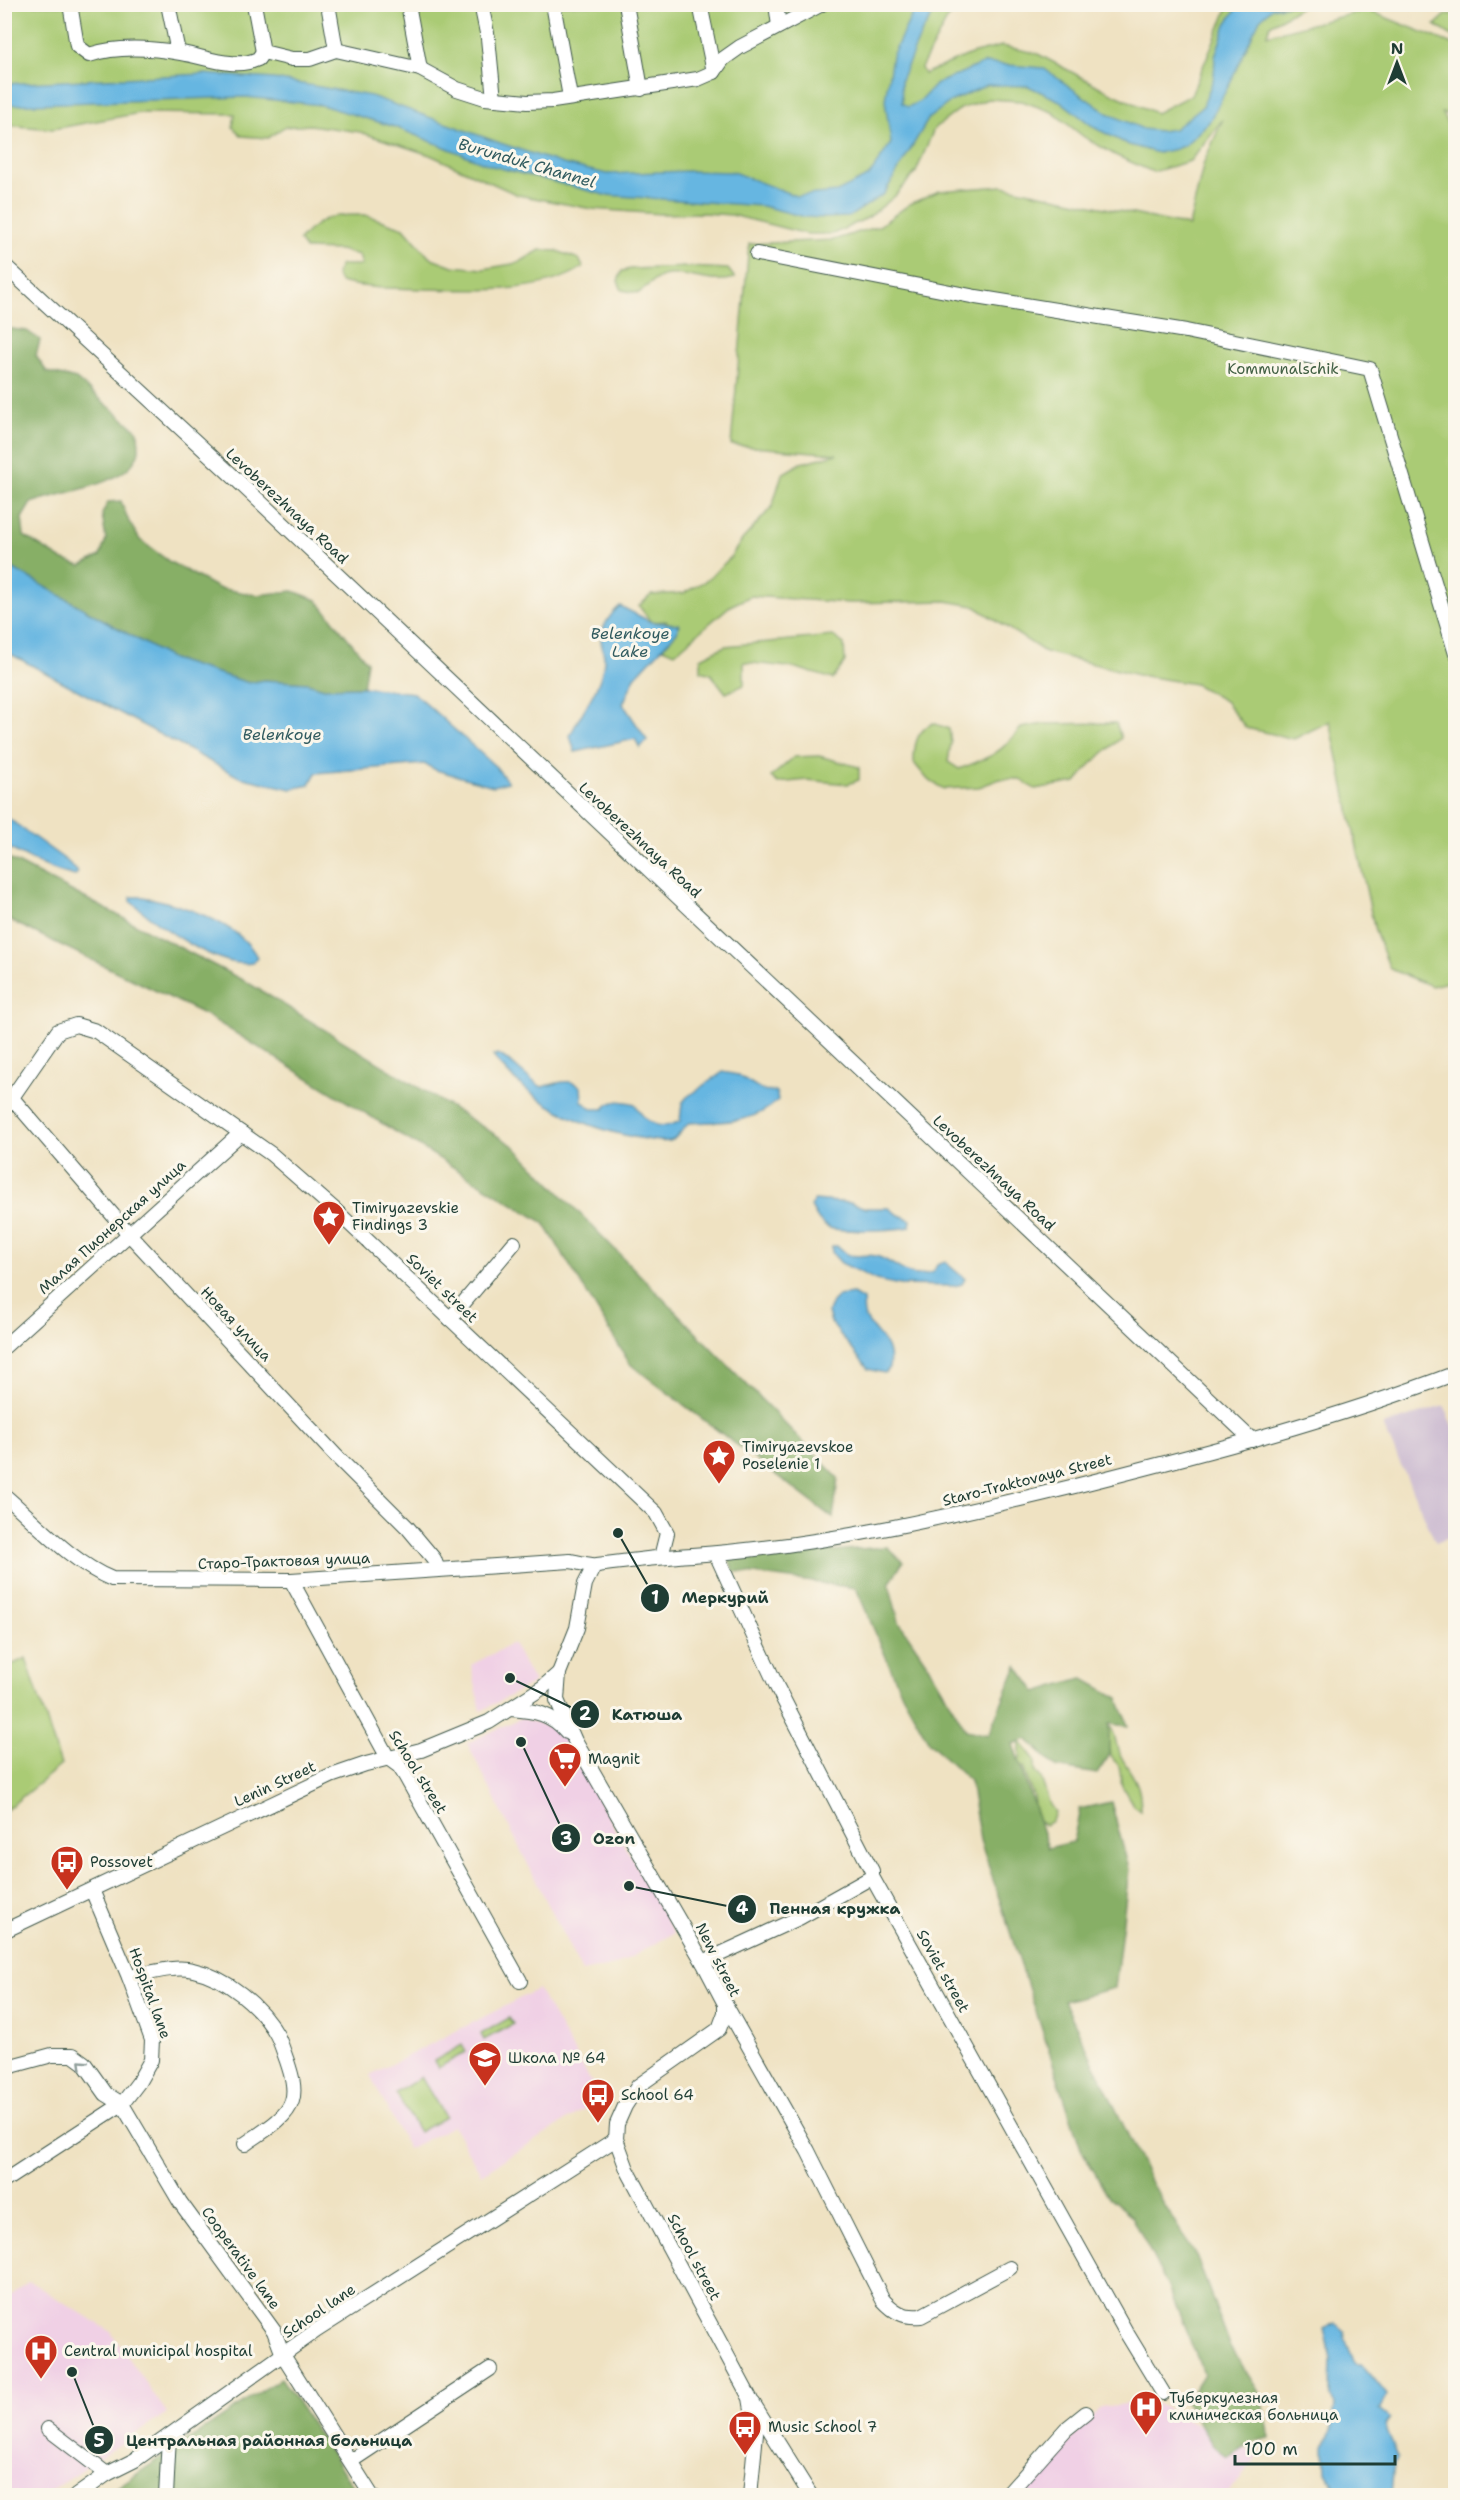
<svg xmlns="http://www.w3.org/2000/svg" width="1460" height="2500" viewBox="0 0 1460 2500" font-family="'Shantell Sans',sans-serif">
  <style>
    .built { fill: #f0d0e5 }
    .industrial { fill: #cebed2 }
    .green { fill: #aacb74; stroke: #648454; stroke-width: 1.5 }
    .forest { fill: #87af66; stroke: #53764d; stroke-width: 1.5 }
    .water { fill: #66b6e1; stroke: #427a8a; stroke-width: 1.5 }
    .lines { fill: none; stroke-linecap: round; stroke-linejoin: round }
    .minor-casing { stroke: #3e5649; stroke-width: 16 }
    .minor { stroke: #fff; stroke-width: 14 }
    .oneway { stroke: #8f9e9a }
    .labels { text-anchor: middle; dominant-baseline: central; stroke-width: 6; stroke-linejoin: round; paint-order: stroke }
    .park-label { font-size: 15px; fill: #426044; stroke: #fbf7ec }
    .street-label { font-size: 15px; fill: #1f3d34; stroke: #fbf7ec }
    .poi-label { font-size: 15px; fill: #1f3d34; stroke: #fbf7ec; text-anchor: start }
    .water-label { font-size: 16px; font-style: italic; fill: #315b5f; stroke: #fbf7ec }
    .leader { fill: none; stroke: #1f3d34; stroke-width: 2 }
    .callout-dot { fill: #1f3d34; stroke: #fbf7ec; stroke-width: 2 }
    .mark-label { font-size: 18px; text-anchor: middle; font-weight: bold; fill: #fff }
    .callout-label { font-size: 16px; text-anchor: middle; font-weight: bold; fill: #1f3d34; stroke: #fbf7ec; stroke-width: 6; stroke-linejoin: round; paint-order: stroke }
  </style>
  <rect width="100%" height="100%" fill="#fbf7ec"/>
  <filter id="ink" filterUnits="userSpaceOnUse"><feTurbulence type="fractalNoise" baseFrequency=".0167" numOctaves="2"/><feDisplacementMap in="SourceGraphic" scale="12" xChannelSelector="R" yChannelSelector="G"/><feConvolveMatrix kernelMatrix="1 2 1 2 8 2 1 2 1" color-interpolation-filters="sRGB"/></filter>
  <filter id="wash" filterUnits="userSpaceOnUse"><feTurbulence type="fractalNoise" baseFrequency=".008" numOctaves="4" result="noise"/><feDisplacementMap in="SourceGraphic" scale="24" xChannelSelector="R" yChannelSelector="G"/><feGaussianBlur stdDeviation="1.35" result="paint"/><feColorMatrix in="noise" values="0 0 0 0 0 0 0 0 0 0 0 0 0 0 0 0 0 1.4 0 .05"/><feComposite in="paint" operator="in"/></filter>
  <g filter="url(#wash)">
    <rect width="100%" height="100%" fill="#efe2c2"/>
    <g class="built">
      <path d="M 513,1643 L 534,1683 L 481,1711 L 471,1665 Z"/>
      <path d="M 521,1718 L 560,1731 L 674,1933 L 619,1964 L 582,1972 L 467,1743 Z"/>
      <path d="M 538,1989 L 601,2099 L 481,2174 L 453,2126 L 408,2149 L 370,2075 Z"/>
      <path d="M 29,2281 L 110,2331 L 167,2413 L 44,2495 L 5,2496 L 5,2301 Z"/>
      <path d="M 1151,2401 L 1259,2456 L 1226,2495 L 1019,2496 L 1101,2407 Z"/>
    </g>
    <path class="industrial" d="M 1444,1406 L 1455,1429 L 1455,1535 L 1436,1543 L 1383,1425 Z"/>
    <g class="green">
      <path d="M 4,5 L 955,5 L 921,68 L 924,74 L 971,54 L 1002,46 L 1036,53 L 1111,93 L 1156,113 L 1191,95 L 1229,5 L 1309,5 L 1304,5 L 1270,25 L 1267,35 L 1367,10 L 1455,45 L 1455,115 L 1442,113 L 1456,139 L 1455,980 L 1432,986 L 1390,969 L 1375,931 L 1330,721 L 1294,739 L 1246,728 L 1225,701 L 1195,684 L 1138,675 L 1045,652 L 974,606 L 946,601 L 849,603 L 751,596 L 730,606 L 675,653 L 662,648 L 677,632 L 666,621 L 651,622 L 639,606 L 651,595 L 684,593 L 707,580 L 730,558 L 742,540 L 772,507 L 782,474 L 801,463 L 837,454 L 731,445 L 749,244 L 833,240 L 879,226 L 910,204 L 939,191 L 1003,186 L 1189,226 L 1204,162 L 1223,119 L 1190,161 L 1153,172 L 1115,155 L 1084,137 L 1052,112 L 1022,101 L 988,99 L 960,109 L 934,129 L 916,172 L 895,196 L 869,217 L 833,234 L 807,234 L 732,215 L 703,213 L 661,214 L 592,209 L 518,195 L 430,155 L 360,132 L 310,125 L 284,127 L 268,138 L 242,136 L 233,127 L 235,114 L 140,113 L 53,129 L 5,125 Z"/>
      <path d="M 1447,14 L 1455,14 L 1455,38 L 1435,25 Z"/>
      <path d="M 365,215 L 404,228 L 429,257 L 453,266 L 483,269 L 518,263 L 540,250 L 557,251 L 579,259 L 583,267 C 542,295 469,290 422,289 C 394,288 368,289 340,282 L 336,274 L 341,265 L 362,265 L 359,255 L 340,250 L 305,249 L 299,240 C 323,215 331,215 365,215 Z"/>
      <path d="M 689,267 L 728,269 L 735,278 C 708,286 686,270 663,276 C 655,278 646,287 639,293 L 622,290 L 618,281 L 622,271 L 631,269 Z"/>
      <path d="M 833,636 L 844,644 L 845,662 L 833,679 L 796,668 L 744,662 L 744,685 L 726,693 L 711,674 L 701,671 L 701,658 L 725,646 Z"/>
      <path d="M 933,723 L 949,729 L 951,743 L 948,762 L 959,769 C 991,757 1000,754 1021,728 L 1044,724 L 1116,723 L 1121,738 L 1092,763 L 1076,782 L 1035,789 L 1020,779 L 1000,779 L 979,787 L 944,789 L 928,780 L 914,763 C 914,745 916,731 933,723 Z"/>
      <path d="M 819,756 L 859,767 L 859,780 L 848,784 L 807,780 L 778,783 L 771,777 L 794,757 Z"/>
      <path d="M 26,1658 L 61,1765 L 5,1811 L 5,1668 Z"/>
      <path d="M 1104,1721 C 1115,1728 1114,1738 1118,1750 C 1130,1777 1141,1777 1141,1811 L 1133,1805 L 1122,1786 L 1119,1765 C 1106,1755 1106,1737 1104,1721 Z"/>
      <path d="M 1020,1741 L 1035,1760 L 1035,1770 L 1041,1778 L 1050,1805 L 1055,1812 L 1052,1821 L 1045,1825 L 1036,1820 L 1033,1796 L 1023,1767 L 1015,1765 L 1020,1758 Z"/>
      <path d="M 509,2018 L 513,2024 L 484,2040 L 481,2034 Z"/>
      <path d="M 462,2045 L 466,2052 L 438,2068 L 434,2061 Z"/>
      <path d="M 421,2077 L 445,2117 L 419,2132 L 396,2093 Z"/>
    </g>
    <g class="forest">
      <path d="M 4,328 L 27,331 L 40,340 L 36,356 L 47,372 L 76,379 L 138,431 C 138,437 139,444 139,450 C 134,485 59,492 31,503 L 22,518 L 24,536 L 61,559 L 81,566 L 100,556 L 106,540 L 102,514 L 108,502 L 121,501 L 129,522 L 140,540 L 170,562 L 218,588 L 257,595 L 293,591 L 317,600 L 367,662 L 363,687 L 324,688 L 307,683 L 264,680 L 249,683 L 172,659 L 5,564 Z"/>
      <path d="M 4,856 L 250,984 L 514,1146 L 838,1478 L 833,1518 L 630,1364 L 544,1223 L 206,1015 L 5,918 Z"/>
      <path d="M 887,1547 L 903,1562 L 889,1584 L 899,1622 L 926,1662 L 966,1730 L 988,1735 L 1017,1666 L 1036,1692 L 1082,1678 L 1118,1698 L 1128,1726 L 1109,1724 L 1109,1756 L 1097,1774 L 1056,1767 L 1027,1739 L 1013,1744 L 1048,1848 L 1073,1842 L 1080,1809 L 1111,1802 L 1129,1869 L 1115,1988 L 1064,2001 L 1152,2185 L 1197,2258 L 1230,2346 L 1262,2397 L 1270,2438 L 1251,2442 L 1228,2457 L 1212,2444 L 1186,2402 L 1204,2374 L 1168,2287 L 1132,2216 L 1109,2197 L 1081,2149 L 980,1840 L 970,1781 L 929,1742 L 902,1694 L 856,1588 L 733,1571 L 729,1558 Z"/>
      <path d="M 281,2378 L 359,2495 L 104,2496 Z"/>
    </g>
    <g class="water">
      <path d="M 917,4 L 939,5 L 922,32 L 901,80 L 902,103 L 908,107 L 920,101 L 936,84 L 984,63 L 1043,68 L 1107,113 L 1143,129 L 1160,131 L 1174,129 L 1203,106 L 1214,77 L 1215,56 L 1226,24 L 1239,5 L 1288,5 L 1272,8 L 1260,19 L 1231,81 L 1209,122 L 1185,145 L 1176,149 L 1158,153 L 1129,145 L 1095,128 L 1060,101 L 1028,86 L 987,85 L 950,102 L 929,118 L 884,194 L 849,217 L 825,218 L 805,217 L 762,206 L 605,195 L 492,166 L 395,127 L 321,105 L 245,97 L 5,105 L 5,84 L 204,74 L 274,79 L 371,96 L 500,143 L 563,164 L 607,174 L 689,171 L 733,172 L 796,196 L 837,192 L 869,176 L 891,143 L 885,100 L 892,56 Z"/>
      <path d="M 5,564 L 172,659 L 249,683 L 264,680 L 307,683 L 324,688 L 363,687 L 414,693 L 496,767 L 508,782 L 493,786 L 436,770 L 424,764 L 316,773 L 309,785 L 291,789 L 239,777 L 5,651 Z"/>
      <path d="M 620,606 L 651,622 L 679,624 L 677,632 L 635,677 L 623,704 L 647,740 L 640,748 L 635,739 L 575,752 L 570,736 C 580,713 603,686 604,660 C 605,653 600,644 601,637 C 603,625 611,613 620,606 Z"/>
      <path d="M 5,816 L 67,861 L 78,872 L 75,876 C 50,870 27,858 5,846 Z"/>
      <path d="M 143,897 C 178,903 240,923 257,957 L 252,963 C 217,969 157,924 131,902 L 131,897 Z"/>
      <path d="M 498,1054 C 515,1063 525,1078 542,1087 C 556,1084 568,1077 581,1087 L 582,1101 L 592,1109 L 604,1109 C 612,1098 624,1101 635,1104 C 645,1123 659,1132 680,1121 L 682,1103 L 687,1097 L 723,1072 L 738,1075 L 762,1090 L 776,1092 L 778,1100 C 753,1125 722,1121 689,1123 C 684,1128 678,1136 673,1140 C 665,1144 653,1140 645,1139 C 587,1130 529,1103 493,1056 Z"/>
      <path d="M 814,1200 L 851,1203 L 866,1208 L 889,1208 L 897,1214 L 911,1220 L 910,1227 C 897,1230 842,1232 829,1228 C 819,1224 816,1216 811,1207 Z"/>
      <path d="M 832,1246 L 838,1246 L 848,1255 C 858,1257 867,1254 876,1256 C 899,1263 906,1282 933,1272 L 937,1265 L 945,1262 L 965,1279 L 962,1284 L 954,1286 L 900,1285 L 876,1280 L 841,1263 L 832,1253 Z"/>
      <path d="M 853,1294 L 863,1300 C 864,1307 862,1313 866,1319 C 878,1339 893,1342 889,1369 L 884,1373 L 868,1369 L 831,1323 L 828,1312 L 832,1302 L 838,1296 Z"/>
      <path d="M 1336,2323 L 1345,2331 L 1345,2338 L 1355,2364 L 1361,2364 C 1371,2374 1378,2384 1387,2395 L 1379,2410 L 1390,2419 L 1385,2425 L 1398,2457 L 1394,2462 L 1391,2495 L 1340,2495 L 1326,2472 L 1325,2447 L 1333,2424 L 1335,2405 L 1330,2396 L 1331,2359 L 1324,2329 Z"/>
    </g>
  </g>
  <g filter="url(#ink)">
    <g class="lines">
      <g class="minor-casing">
        <g id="minor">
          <path d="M 70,4 L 77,46 L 89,55 C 116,46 152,48 181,53 C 206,57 234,70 258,59 L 263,52 L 292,59 L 310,59 L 336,50 L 420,69 L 457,89 L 485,98 L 527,102 L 553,101 L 698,79 L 714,72 L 723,59 L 740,47 L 822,4"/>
          <path d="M 168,4 L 178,52"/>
          <path d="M 254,4 L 263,52"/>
          <path d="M 328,4 L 336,50"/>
          <path d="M 408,4 L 420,69"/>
          <path d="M 481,4 L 488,38 L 494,99"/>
          <path d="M 553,4 L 570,97"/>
          <path d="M 626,4 L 641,89"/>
          <path d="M 700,4 L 714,72"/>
          <path d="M 776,4 L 779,26"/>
          <path d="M 757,254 L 976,297 L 1186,331 L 1370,369 L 1456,654"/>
          <path d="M 4,265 L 237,480 L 1252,1440"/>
          <path d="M 12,1098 L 130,1235 L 336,1456 L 408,1528 L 434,1559 L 438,1570"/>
          <path d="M 4,1109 L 58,1031 L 76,1025 L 96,1031 L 271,1154 L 334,1209 L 656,1513 L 667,1533 L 661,1557"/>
          <path d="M 450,1319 L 514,1243"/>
          <path d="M 4,1347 L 241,1133"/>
          <path d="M 4,1495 C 38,1524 71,1562 112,1579 L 291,1580 L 570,1561 C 578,1562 590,1566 597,1565 C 628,1561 660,1557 692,1555 C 824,1546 951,1516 1079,1485 C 1206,1453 1333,1420 1456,1373"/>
          <path d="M 716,1554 L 777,1687 L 872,1871 L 872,1877 L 1126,2332 L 1163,2393"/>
          <path d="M 594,1566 L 585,1584 L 577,1628 L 559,1673 L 557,1700 L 575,1741 L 703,1962 L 725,2004 L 725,2013 L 719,2029 L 638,2086 L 625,2106 L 617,2124 L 616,2139 L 627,2169 L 750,2398 L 756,2433 L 750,2496"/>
          <path d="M 291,1580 L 388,1758 L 399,1766 L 406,1777 L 520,1981"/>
          <path d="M 511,1709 C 535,1711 551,1713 567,1732"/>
          <path d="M 4,1931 L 331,1776 L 366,1764 L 421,1750 L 489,1722 L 542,1688 L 559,1673"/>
          <path d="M 703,1962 L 799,1918 L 872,1877"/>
          <path d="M 129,1977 C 148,1974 174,1965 193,1970 C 226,1977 261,2006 277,2035 C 281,2043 284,2053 287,2061 C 291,2073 296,2088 292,2101 C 286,2120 260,2133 245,2144"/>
          <path d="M 725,2004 L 808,2151 L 883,2300 C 894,2312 904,2318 921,2316 L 1010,2268"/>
          <path d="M 4,2068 L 52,2055 L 73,2055 L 84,2063 L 106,2094 L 122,2104 L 180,2202 L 274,2331 L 283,2355 L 372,2496"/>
          <path d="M 4,2181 L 122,2104 L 138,2083 L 151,2060 L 152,2040 L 129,1977 L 92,1890"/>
          <path d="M 753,2403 L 811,2496"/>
          <path d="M 48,2429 L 107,2474 L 135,2460 L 317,2330 L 616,2139"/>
          <path d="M 351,2461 L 490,2369"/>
          <path d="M 76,2496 L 107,2474"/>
          <path d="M 166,2496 L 169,2436"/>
          <path d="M 1006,2496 L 1066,2429 L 1086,2413"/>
        </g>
      </g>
      <use href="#minor" class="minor"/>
    </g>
    <defs><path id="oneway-chevron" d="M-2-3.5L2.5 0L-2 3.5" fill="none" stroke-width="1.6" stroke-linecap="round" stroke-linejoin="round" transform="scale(1.5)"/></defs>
    <use class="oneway" href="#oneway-chevron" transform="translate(82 2064) rotate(-136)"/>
  </g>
  <defs>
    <g id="sight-pin" transform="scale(1.725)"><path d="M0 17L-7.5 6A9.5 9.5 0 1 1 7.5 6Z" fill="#c8321e" stroke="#fbf7ec"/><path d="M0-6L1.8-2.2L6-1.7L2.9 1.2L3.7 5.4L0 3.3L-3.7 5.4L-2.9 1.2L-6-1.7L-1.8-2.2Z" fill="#fff"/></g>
    <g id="supermarket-pin" transform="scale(1.725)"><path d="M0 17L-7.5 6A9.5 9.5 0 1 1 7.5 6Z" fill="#c8321e" stroke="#fbf7ec"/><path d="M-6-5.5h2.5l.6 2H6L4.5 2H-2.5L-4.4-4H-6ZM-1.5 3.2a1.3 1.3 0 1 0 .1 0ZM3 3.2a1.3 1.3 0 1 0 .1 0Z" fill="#fff"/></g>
    <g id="bus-pin" transform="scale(1.725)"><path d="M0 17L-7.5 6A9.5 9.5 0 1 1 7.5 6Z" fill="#c8321e" stroke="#fbf7ec"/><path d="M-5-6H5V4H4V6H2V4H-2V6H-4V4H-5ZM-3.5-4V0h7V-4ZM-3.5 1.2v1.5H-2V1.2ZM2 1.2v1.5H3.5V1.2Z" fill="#fff"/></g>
    <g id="school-pin" transform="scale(1.725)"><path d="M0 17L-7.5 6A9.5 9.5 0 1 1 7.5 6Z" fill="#c8321e" stroke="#fbf7ec"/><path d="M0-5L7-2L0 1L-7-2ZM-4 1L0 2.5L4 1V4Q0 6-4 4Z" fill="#fff"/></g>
    <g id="hospital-pin" transform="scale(1.725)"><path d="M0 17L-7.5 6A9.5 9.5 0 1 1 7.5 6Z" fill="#c8321e" stroke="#fbf7ec"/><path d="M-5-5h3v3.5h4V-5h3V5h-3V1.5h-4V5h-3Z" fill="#fff"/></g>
  </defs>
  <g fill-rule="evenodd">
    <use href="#sight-pin" x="329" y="1217"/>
    <use href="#sight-pin" x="719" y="1456"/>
    <use href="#supermarket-pin" x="565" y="1759"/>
    <use href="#bus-pin" x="67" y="1862"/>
    <use href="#school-pin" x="485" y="2058"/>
    <use href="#bus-pin" x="598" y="2095"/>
    <use href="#hospital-pin" x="41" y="2351"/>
    <use href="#hospital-pin" x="1146" y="2407"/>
    <use href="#bus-pin" x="745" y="2427"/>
  </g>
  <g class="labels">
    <g class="park-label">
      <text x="1283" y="369">Kommunalschik</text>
    </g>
    <g class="street-label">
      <text transform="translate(287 506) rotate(43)">Levoberezhnaya Road</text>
      <text transform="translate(640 840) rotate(43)">Levoberezhnaya Road</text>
      <text transform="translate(994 1173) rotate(43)">Levoberezhnaya Road</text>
      <text transform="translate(112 1227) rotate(-42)">Малая Пионерская улица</text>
      <text transform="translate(442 1288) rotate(44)">Soviet street</text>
      <text transform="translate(236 1324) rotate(47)">Новая улица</text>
      <text transform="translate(1027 1480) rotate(-14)">Staro-Traktovaya Street</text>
      <text transform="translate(284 1561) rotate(-2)">Старо-Трактовая улица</text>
      <text transform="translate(418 1772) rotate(58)">School street</text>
      <text transform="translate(275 1784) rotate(-25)">Lenin Street</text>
      <text transform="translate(718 1960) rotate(63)">New street</text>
      <text transform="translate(943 1971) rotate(61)">Soviet street</text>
      <text transform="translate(150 1993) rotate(70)">Hospital lane</text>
      <text transform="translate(694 2257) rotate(62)">School street</text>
      <text transform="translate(241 2258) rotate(54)">Cooperative lane</text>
      <text transform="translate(319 2311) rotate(-34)">School lane</text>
    </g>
    <g class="poi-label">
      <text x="352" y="1208">Timiryazevskie<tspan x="352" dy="17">Findings 3</tspan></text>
      <text x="742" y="1447">Timiryazevskoe<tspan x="742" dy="17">Poselenie 1</tspan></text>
      <text x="588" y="1759">Magnit</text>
      <text x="90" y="1862">Possovet</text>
      <text x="508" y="2058">Школа № 64</text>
      <text x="621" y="2095">School 64</text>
      <text x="64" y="2351">Central municipal hospital</text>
      <text x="1169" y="2398">Туберкулезная<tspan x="1169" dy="17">клиническая больница</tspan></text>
      <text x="768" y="2427">Music School 7</text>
    </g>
    <g class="water-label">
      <text transform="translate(527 163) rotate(16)">Burunduk Channel</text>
      <text x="630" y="633">Belenkoye<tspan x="630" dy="18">Lake</tspan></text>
      <text x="282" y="734">Belenkoye</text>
    </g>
  </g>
  <path class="leader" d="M618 1533L655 1598M510 1678L585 1714M521 1742L566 1838M629 1886L742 1909M72 2372L99 2440"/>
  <g class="callout-dot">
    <circle cx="618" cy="1533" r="6"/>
    <circle cx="510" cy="1678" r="6"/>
    <circle cx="521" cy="1742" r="6"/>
    <circle cx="629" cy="1886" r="6"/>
    <circle cx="72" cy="2372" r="6"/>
    <circle cx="655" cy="1598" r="15"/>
    <circle cx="585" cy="1714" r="15"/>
    <circle cx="566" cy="1838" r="15"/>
    <circle cx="742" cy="1909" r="15"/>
    <circle cx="99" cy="2440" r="15"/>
  </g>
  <g class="mark-label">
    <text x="655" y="1604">1</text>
    <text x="585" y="1720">2</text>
    <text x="566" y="1845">3</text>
    <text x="742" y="1915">4</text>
    <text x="99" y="2447">5</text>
  </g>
  <g class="callout-label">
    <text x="725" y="1603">Меркурий</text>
    <text x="647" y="1720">Катюша</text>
    <text x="614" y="1844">Ozon</text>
    <text x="835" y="1914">Пенная кружка</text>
    <text x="269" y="2446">Центральная районная больница</text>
  </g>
  <rect width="1460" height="2500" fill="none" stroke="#fbf7ec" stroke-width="24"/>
  <g transform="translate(1397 63)" stroke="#fbf7ec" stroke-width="4.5" paint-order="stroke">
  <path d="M0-4.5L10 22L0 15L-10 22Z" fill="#1f3d34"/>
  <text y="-9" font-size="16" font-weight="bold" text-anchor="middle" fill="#1f3d34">N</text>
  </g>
  <path d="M1235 2455v9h160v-9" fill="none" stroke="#1f3d34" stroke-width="3"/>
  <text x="1244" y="2455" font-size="18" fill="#1f3d34" stroke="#fbf7ec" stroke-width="4.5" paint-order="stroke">100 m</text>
</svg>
